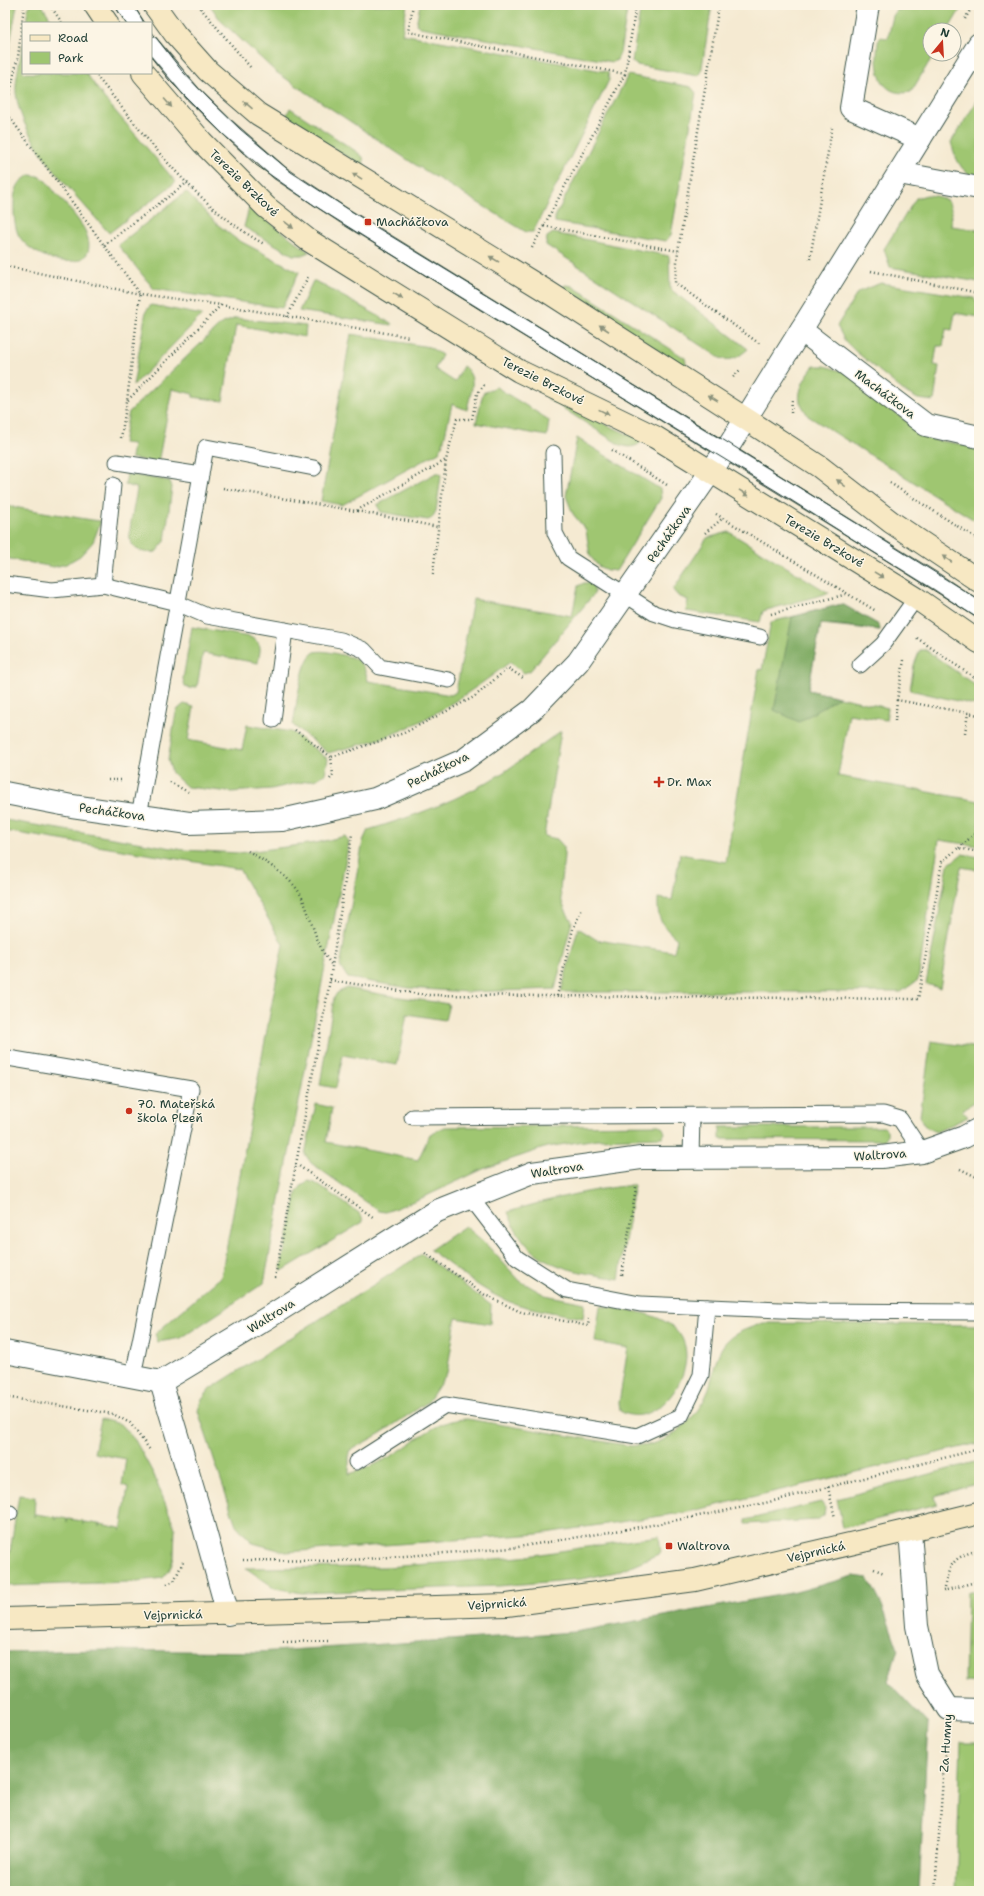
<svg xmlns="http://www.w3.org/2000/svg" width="984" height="1896" viewBox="0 0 984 1896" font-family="'Shantell Sans',sans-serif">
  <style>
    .green { fill: #9fc671; stroke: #5f8252 }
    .forest { fill: #7fab63; stroke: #4f744c }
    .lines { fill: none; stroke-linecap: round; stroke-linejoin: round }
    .lane-casing { stroke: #3f574c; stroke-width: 17 }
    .street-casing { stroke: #3f574c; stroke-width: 24 }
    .secondary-casing { stroke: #3f574c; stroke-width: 24 }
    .path { stroke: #3f574c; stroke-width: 2.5; stroke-dasharray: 1 3; stroke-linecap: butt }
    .lane { stroke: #fff; stroke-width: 15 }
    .street { stroke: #fff; stroke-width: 22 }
    .secondary { stroke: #f7e8c3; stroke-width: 22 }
    .tram { stroke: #1f3d34; stroke-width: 1 }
    .oneway { fill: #8b927c }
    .poi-dot { fill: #c8321e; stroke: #fcf5e5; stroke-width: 1.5 }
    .labels { text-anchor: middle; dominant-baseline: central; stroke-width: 3; stroke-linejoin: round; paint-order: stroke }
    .street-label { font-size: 12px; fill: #1f3d34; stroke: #fcf5e5 }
    .poi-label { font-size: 12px; fill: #1f3d34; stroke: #fcf5e5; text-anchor: start }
  </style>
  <rect width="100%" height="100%" fill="#fcf5e5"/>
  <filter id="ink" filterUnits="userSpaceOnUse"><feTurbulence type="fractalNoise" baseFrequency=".025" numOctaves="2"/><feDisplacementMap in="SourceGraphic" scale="8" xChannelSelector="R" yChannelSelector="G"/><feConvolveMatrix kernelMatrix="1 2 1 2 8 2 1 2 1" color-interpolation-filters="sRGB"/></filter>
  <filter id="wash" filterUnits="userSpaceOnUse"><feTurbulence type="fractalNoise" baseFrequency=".012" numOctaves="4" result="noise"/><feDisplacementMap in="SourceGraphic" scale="16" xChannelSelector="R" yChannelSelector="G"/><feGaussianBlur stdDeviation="0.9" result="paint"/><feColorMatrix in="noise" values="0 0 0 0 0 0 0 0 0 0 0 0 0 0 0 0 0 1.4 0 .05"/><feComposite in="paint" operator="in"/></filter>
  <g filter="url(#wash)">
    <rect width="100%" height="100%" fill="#f5ead2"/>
    <g class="green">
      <path d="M 5,5 L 17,5 L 5,71 Z"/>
      <path d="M 30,5 L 42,5 L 53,23 L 26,23 L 28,9 Z"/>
      <path d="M 210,5 L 407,5 L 402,34 L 608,72 L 609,80 L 533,232 L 526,232 L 411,162 L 276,72 L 221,21 Z"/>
      <path d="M 420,5 L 628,5 L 620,53 L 617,60 L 612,62 L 420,27 L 416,24 Z"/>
      <path d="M 641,5 L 712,5 L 701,73 L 698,76 L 637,65 L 632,62 Z"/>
      <path d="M 909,5 L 963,5 L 948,30 L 930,30 L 930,54 L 934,54 L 911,92 C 876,99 874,62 879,37 L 888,38 L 893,16 L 897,10 L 908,9 Z"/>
      <path d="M 23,42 L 23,73 L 86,73 L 104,98 L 176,182 L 109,233 C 77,196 21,143 16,93 C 15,79 21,57 23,42 Z"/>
      <path d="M 628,75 L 691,87 L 696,93 L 671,235 L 666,241 L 555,222 L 555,217 Z"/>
      <path d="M 979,98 L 979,178 C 961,175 955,157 951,142 Z"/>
      <path d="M 290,108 L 357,152 L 363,157 L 364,167 L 285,119 Z"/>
      <path d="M 30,175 L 38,176 L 45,180 C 54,192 82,221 86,233 C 104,278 32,263 18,234 C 14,224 14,215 14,204 C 14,190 18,181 30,175 Z"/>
      <path d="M 186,192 L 217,224 L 236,239 L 299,272 L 282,308 L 154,289 L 118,245 Z"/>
      <path d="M 927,195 C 951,197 953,204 951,226 L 979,230 L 979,282 L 890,267 L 884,249 L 916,198 Z"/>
      <path d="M 249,208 L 253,209 L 309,252 L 302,255 L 293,255 L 244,227 Z"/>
      <path d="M 553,233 L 669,256 L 670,289 L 748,349 C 738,357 733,362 720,358 L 546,245 L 547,237 Z"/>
      <path d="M 313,281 L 315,281 L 391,323 L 392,325 L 299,311 Z"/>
      <path d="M 881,283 L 974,298 L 979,304 L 979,317 L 955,313 L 952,330 L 946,329 L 943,346 L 937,346 L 934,365 L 939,366 L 934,401 L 918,399 L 905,392 L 854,350 L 845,341 L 837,326 L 858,292 Z"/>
      <path d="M 565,285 L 572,286 L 685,358 L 687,369 L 561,289 Z"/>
      <path d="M 151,305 L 202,315 L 133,386 L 146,311 Z"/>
      <path d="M 236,318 L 306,326 L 305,337 L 236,325 L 223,401 L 193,397 L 193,394 L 172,389 L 158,463 L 131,458 L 133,444 L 123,443 L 129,412 L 221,324 Z"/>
      <path d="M 351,334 L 429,347 L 442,355 L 435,369 L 455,382 L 463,366 C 479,378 470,393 467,410 L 452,404 L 443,444 L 439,452 L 342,505 L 321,501 Z"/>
      <path d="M 814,366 L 825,366 L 847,373 L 928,439 L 979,447 L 979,523 L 808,416 C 806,412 802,406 800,402 C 797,390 807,374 814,366 Z"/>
      <path d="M 496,387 L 549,420 L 547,436 L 476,423 L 483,393 Z"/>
      <path d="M 547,398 L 643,441 C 634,448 631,448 620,445 Z"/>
      <path d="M 577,438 L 660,489 L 661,498 L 616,571 L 607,570 L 598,566 L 590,556 L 586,530 L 573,514 L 566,496 Z"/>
      <path d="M 436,473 L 440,473 L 441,476 L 436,511 L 432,518 L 428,520 L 381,512 L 377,505 Z"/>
      <path d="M 127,474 L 170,481 L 172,487 L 165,541 L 156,552 C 145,554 133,551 130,539 C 128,530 136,498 137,488 L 125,485 Z"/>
      <path d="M 7,506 L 92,520 L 101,521 L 93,542 L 80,556 L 66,564 L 54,567 L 5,558 L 5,516 Z"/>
      <path d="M 729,532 L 829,593 L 763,611 L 760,622 L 686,611 L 688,600 L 678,596 L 673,590 L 707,538 Z"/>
      <path d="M 584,583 L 591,583 L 594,587 L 594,594 L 530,671 L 524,673 L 510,662 C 471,692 425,724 379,739 C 362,745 345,748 328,753 L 293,725 C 296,711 301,657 315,652 C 323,650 333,653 342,655 C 360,658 364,664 368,681 L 451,695 L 456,692 L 473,599 L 572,616 L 578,586 Z"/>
      <path d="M 842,604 L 879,625 L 880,630 L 821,624 L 808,690 L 888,708 L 886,720 L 849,714 L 838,776 L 979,801 L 979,846 L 939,840 L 918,980 L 901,992 L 561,992 L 578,928 L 597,940 L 674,952 L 677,939 C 661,925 657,919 658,898 L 672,900 L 680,854 L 726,862 L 759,669 L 762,670 L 771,622 Z"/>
      <path d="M 192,627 L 250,637 C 264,644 260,649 258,663 L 203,653 L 197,687 L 193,687 L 192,689 L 185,686 L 183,679 Z"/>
      <path d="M 920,650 L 926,650 L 979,688 L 979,706 L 910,690 L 914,665 Z"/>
      <path d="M 184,704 L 194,707 L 188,740 L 242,750 L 247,725 L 292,732 L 328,759 L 325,774 L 317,779 L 271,789 L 231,792 L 187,787 L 172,773 L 168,760 L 176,713 L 178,709 Z"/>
      <path d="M 561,731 L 544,836 L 557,839 L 564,847 C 565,879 551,892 572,921 L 555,989 L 468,992 L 409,988 L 348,978 L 340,966 L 363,841 L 368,830 C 415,816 462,799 504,772 C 523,759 542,744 561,731 Z"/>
      <path d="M 5,820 L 184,850 L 239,853 L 316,843 L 345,836 L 349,842 L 264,1283 L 181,1338 L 158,1342 L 155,1334 L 221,1277 L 283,944 L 239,869 L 5,831 Z"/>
      <path d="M 962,854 L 979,857 L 979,870 L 961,867 L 940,988 L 926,984 L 948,865 Z"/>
      <path d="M 347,988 L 385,995 L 449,1004 L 445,1020 L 407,1014 L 397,1065 L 343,1055 L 336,1088 L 320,1085 L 334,998 L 337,993 Z"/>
      <path d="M 931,1041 L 979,1048 L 979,1099 L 962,1110 L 968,1117 L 936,1132 C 926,1128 923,1126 920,1116 Z"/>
      <path d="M 316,1104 L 332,1108 L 326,1142 L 418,1160 L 430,1134 L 445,1127 L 659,1125 L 663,1128 L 665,1133 L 662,1137 L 597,1139 L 547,1147 L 483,1169 L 424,1197 L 386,1212 L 379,1211 L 311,1163 L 305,1154 Z"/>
      <path d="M 720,1127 L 884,1127 L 887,1130 L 887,1136 L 884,1140 L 720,1139 Z"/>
      <path d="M 308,1181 L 315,1183 L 359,1213 L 362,1217 L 363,1222 L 282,1271 L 281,1267 L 297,1192 L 302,1185 Z"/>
      <path d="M 634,1185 L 619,1279 C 568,1270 528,1267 508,1212 C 550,1199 591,1189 634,1185 Z"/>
      <path d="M 465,1226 L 484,1242 L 520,1281 L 545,1295 L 585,1303 L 583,1318 C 558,1313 533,1310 510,1302 C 481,1291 455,1268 430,1250 Z"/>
      <path d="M 422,1254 L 491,1305 L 490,1324 L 456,1318 L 447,1373 L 428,1402 L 381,1433 L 349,1451 L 349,1474 C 361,1470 373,1466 384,1460 C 412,1446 434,1419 467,1419 L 631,1446 C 637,1445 645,1445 652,1444 C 676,1438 702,1412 709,1388 C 714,1373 715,1356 725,1343 C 734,1332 750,1328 763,1323 L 979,1325 L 979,1443 L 688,1512 L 538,1534 L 286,1552 L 253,1543 L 236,1525 L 198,1411 L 201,1401 L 210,1389 Z"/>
      <path d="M 600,1306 C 624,1310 653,1311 673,1327 C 710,1357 660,1435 620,1411 L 619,1403 L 628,1348 L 595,1342 Z"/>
      <path d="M 101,1419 L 120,1424 L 135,1440 L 154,1475 L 175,1528 L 174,1557 L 169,1571 L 163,1578 L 129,1582 L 5,1586 L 5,1552 L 10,1552 L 19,1495 L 35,1497 L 34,1517 L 35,1514 L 56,1517 L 56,1520 L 58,1517 L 67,1519 L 67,1522 L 68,1519 L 83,1521 L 83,1525 L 84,1522 L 99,1524 L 99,1527 L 100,1524 L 120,1528 L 121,1531 L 128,1487 L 122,1485 L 126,1459 L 94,1453 Z"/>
      <path d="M 979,1461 L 979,1483 L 935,1496 L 937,1504 L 843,1528 L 837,1499 Z"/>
      <path d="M 821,1502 L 825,1508 L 824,1515 L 817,1520 L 746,1524 L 746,1520 Z"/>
      <path d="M 659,1536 L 661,1553 L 616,1572 L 581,1579 L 499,1586 L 302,1593 L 275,1588 L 246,1568 L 387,1567 L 521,1557 Z"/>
      <path d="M 979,1590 L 979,1683 L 965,1682 L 967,1593 Z"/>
      <path d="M 961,1742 L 979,1742 L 979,1891 L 956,1891 Z"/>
    </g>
    <g class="forest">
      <path d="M 842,604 L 879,625 L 880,630 L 821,623 L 808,690 L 839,697 L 799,722 L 774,710 L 792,617 Z"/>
      <path d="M 854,1576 L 868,1578 L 882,1605 L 898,1649 L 888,1682 L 928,1724 L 919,1891 L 5,1891 L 5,1652 L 106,1650 L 257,1652 L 575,1632 L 796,1592 Z"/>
    </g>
  </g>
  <g filter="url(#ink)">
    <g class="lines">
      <g class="lane-casing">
        <g id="lane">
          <path d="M 124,5 L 135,23"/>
          <path d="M 151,44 L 193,94 L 227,127 L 280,173 L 343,215 L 937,582 L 979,610"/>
          <path d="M 553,453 L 555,533 L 568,558 L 654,613 L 675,620 L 760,637"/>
          <path d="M 117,462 L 201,475"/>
          <path d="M 5,584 L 52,590 L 103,585 L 177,603 L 207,616 L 341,640 L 364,650 L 380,667 L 449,680"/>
          <path d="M 103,585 L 113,485"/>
          <path d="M 860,665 L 883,644 L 916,598"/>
          <path d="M 273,720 L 285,630"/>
          <path d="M 139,816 L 206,447 L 314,468"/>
          <path d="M 8,1058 L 191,1089 L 133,1376"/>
          <path d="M 412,1117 L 883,1114 L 900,1119 L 922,1152"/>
          <path d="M 691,1158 L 692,1116"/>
          <path d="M 471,1198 L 517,1258 L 567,1290 L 640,1304 L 805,1311 L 979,1312"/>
          <path d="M 356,1462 L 445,1405 L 637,1436 L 681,1416 L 701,1375 L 707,1307"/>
          <path d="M 5,1513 L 10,1513"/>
        </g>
      </g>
      <g class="street-casing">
        <g id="street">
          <path d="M 868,5 L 851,108 L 920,139"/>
          <path d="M 899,173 L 979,188"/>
          <path d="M 801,330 L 926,425 L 979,437"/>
          <path d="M 5,793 L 72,806 L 189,823 L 282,820 L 375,799 L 464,760 L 532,710 L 578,662 L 730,444 L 979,44"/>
          <path d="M 5,1352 L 161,1382 L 267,1318 L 437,1211 L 532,1173 L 641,1158 L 881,1157 L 922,1152 L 964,1137 L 979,1129"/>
          <path d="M 161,1382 L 198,1506 L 228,1614"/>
          <path d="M 910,1530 L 917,1626 L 927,1674 L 949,1709 L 979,1710"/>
        </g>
      </g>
      <g class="secondary-casing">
        <g id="secondary">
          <path d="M 95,5 L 107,23"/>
          <path d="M 154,5 L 175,34 L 208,71 L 258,114 L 548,292 L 746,419 L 820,467 L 891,522 L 979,581"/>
          <path d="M 143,73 L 202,142 L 266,207 L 308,240 L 519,371 L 655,437 L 916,598 L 979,642"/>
          <path d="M 5,1619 L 507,1605 L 695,1580 L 910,1530 L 979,1513"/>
        </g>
      </g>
      <g class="path">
        <path d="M 50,5 L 62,23"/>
        <path d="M 198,5 L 251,68"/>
        <path d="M 413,5 L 408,32 L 625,74 L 636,5"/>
        <path d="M 719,5 L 678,251 L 675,283 L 760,344"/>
        <path d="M 965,19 L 973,5"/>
        <path d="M 94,73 C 144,134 193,204 264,244"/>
        <path d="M 5,111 L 140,294 L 5,266"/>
        <path d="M 5,114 L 18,57 L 24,5"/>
        <path d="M 544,226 L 678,251"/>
        <path d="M 104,245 L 188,182"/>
        <path d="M 532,248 L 625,74"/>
        <path d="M 810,259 L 832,128"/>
        <path d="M 871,271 L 979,293"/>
        <path d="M 221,305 L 127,401 L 140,294 L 221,305 L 409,337"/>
        <path d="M 287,317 L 309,275"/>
        <path d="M 733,377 L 741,369"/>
        <path d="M 791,413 L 792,400"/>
        <path d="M 121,438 L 127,401"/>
        <path d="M 612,450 L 667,485"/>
        <path d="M 890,483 L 979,540"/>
        <path d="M 223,488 L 356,511 L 446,460 L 457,419 L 472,419 L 477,394 L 485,384"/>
        <path d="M 357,511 L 438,527"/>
        <path d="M 716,514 L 876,611"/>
        <path d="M 705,533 L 723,518"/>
        <path d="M 433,574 L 446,460"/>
        <path d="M 771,614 L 847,594"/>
        <path d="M 917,638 L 979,681"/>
        <path d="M 904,660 L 897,700 L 979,715"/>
        <path d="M 895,721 L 897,700"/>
        <path d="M 295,730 L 331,757"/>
        <path d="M 965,733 L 968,713"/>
        <path d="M 330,779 L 333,775 L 331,757 L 404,733 L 474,697 L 508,668 L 523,678"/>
        <path d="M 108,780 L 121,780"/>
        <path d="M 170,782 L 188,792"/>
        <path d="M 959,848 L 979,830"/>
        <path d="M 248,851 C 262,859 291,878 299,892 C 312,915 314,944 332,965"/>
        <path d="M 330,980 L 425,995 L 918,999 L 942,862 L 958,848 L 979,852"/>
        <path d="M 557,996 L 573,929 L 582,909"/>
        <path d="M 296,1164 L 373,1217"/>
        <path d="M 960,1169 L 979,1178"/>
        <path d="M 425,1253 L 485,1295 L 521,1312 L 588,1326 L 589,1319"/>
        <path d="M 622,1275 L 636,1187"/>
        <path d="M 275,1278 L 330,980 L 352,834"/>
        <path d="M 5,1397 L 113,1414 L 130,1423 L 150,1450"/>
        <path d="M 828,1487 L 835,1518"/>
        <path d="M 243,1560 L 338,1561 L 512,1548 L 652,1525 L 765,1503 L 979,1449"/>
        <path d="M 874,1569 L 884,1573"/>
        <path d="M 167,1584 L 174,1581 L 183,1562"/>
        <path d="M 944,1588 C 950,1563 953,1557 979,1550"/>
        <path d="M 943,1591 L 979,1581"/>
        <path d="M 283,1642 L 330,1641"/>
        <path d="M 935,1891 L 946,1736"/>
      </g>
      <use href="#lane" class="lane"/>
      <use href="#street" class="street"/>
      <use href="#secondary" class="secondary"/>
      <g class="tram">
        <path d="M 114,5 L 126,23"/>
        <path d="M 133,5 L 145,23"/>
        <path d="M 151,31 L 182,71 L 209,99 L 240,129 L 291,172 L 368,222 L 730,444 L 979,600"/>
        <path d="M 151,57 L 169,80 L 228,139 L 256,165 L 318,208 L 487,314 L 778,492 L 979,619"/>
      </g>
    </g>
    <defs><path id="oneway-solid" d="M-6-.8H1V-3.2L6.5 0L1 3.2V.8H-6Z"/></defs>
    <g class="oneway">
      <use href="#oneway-solid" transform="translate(168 103) rotate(49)"/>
      <use href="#oneway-solid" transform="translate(248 105) rotate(-139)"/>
      <use href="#oneway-solid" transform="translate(357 176) rotate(-149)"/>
      <use href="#oneway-solid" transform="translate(289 225) rotate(38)"/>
      <use href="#oneway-solid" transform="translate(494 259) rotate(-149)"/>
      <use href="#oneway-solid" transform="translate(398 296) rotate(32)"/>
      <use href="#oneway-solid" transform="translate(604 328) rotate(-147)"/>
      <use href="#oneway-solid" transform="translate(713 398) rotate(-148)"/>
      <use href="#oneway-solid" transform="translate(604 412) rotate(26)"/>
      <use href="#oneway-solid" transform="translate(841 483) rotate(-142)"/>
      <use href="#oneway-solid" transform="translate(744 493) rotate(32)"/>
      <use href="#oneway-solid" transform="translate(947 559) rotate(-146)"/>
      <use href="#oneway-solid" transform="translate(879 575) rotate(31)"/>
    </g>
  </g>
  <g class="poi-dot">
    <rect x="364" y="218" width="8" height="8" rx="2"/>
    <path d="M657 776h4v4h4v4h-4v4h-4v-4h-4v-4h4z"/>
    <circle cx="129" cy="1111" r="4"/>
    <rect x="665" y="1542" width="8" height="8" rx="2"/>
  </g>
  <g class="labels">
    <g class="street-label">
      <text transform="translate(244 183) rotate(44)">Terezie Brzkové</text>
      <text transform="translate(543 381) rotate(27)">Terezie Brzkové</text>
      <text transform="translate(885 394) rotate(37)">Macháčkova</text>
      <text transform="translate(669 534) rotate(-55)">Pecháčkova</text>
      <text transform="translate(824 541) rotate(31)">Terezie Brzkové</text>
      <text transform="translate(438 770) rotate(-26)">Pecháčkova</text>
      <text transform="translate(112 812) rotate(8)">Pecháčkova</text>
      <text transform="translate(880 1155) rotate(-4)">Waltrova</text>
      <text transform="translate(557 1170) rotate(-9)">Waltrova</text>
      <text transform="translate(271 1316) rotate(-32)">Waltrova</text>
      <text transform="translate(816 1552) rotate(-13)">Vejprnická</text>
      <text transform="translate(497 1604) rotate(-4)">Vejprnická</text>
      <text transform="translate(173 1615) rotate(-1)">Vejprnická</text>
      <text transform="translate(946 1743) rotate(-86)">Za Humny</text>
    </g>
    <g class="poi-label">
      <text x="376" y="222">Macháčkova</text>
      <text x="667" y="782">Dr. Max</text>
      <text x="137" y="1104">70. Mateřská<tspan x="137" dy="14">škola Plzeň</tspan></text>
      <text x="677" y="1546">Waltrova</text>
    </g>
  </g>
  <rect width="984" height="1896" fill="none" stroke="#fcf5e5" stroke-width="20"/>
  <rect x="22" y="22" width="130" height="52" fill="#fcf5e5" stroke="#a4ab9e"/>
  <rect x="30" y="35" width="20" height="6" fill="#f7e8c3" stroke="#a4ab9e"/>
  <text x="58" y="42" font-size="12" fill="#1f3d34">Road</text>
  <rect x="30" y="52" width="20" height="12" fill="#9fc671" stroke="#a4ab9e"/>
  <text x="58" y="62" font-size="12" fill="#1f3d34">Park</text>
  <g transform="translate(942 42) rotate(18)"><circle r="19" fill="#fcf5e5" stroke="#a4ab9e"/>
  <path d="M0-3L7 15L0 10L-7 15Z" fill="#c8321e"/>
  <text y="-6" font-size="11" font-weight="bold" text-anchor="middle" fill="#1f3d34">N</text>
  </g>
</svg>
